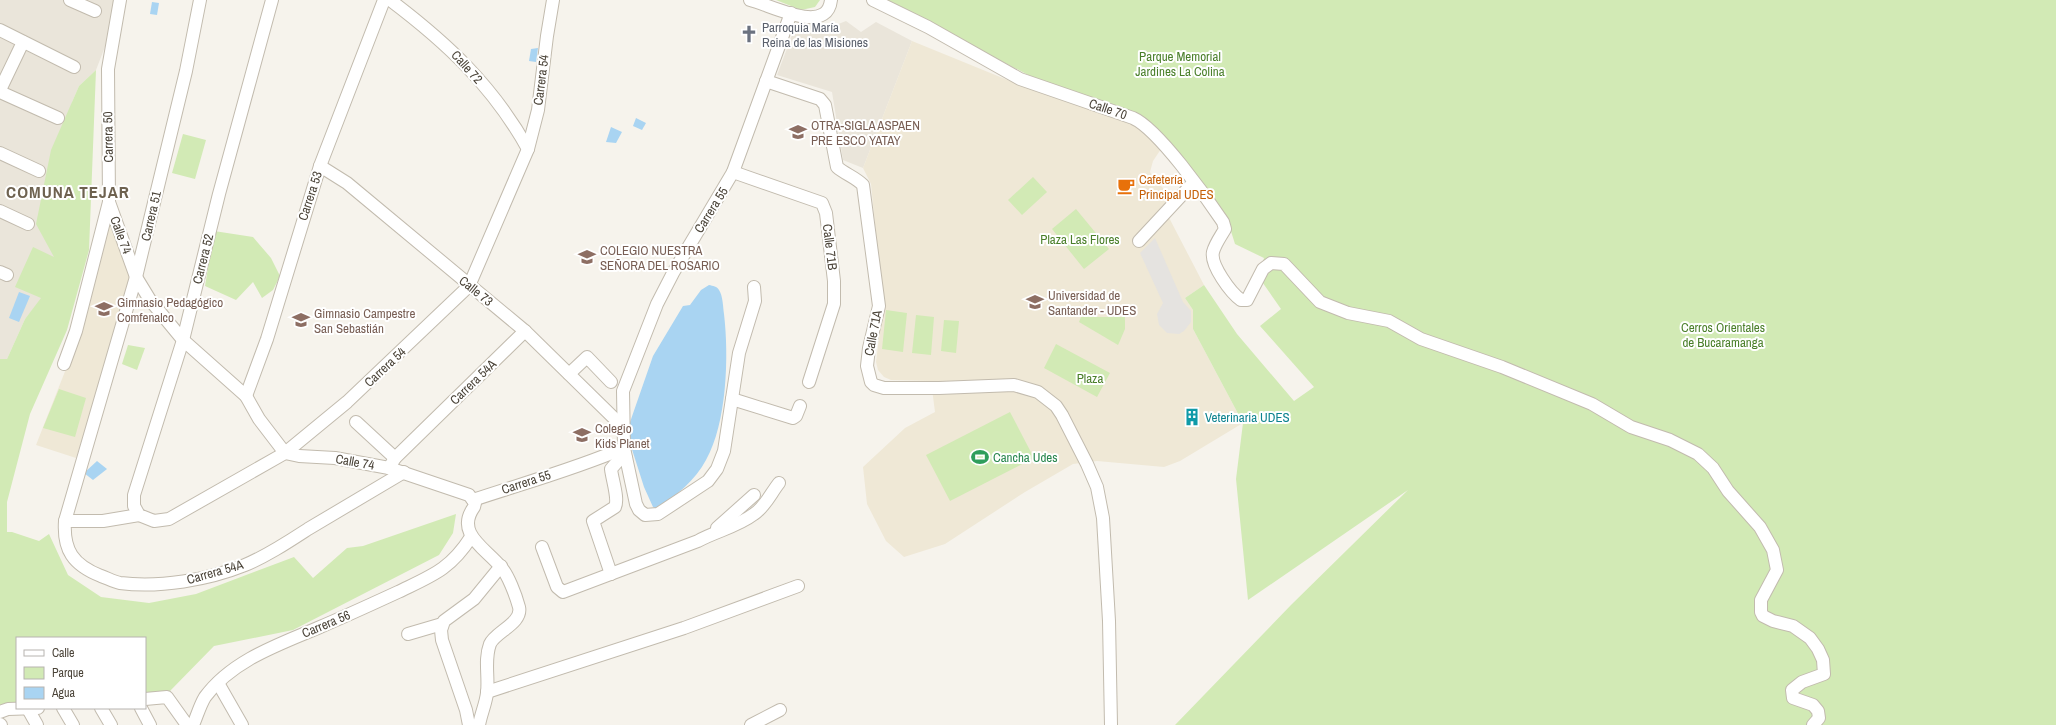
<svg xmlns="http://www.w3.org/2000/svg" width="2056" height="725" viewBox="0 0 2056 725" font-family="'Archivo Narrow',sans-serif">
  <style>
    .residential { fill: #eae5da }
    .education { fill: #efe8d6 }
    .green { fill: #d2eab5 }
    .parking { fill: #e5e3e0 }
    .water { fill: #a9d4f2 }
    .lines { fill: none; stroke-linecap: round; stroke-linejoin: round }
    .minor-casing { stroke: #c2bbae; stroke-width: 14 }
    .minor { stroke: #fff; stroke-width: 12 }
    .labels { text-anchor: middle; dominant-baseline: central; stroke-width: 4; stroke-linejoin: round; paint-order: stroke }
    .worship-label { font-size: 13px; fill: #5b616d; stroke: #fff; text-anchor: start }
    .park-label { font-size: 13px; fill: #4a7f2a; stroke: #fff }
    .street-label { font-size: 13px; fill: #4b4439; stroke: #fff }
    .education-label { font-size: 13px; fill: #785e54; stroke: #fff; text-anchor: start }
    .food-label { font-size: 13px; fill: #c56008; stroke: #fff; text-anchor: start }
    .culture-label { font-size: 13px; fill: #0d838f; stroke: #fff; text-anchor: start }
    .leisure-label { font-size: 13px; fill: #27864d; stroke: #fff; text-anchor: start }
    .district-label { font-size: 17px; font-weight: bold; letter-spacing: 1px; fill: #6e6250; stroke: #fff }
  </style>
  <rect width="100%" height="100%" fill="#f6f3ec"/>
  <g class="residential">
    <path d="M 0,0 L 123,0 L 96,70 L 79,86 L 72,102 L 55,258 L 42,298 L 25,319 L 7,359 L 0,359 Z"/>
    <path d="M 846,21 L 861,32 L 876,22 L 912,41 L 863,168 L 843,160 L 832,92 L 777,75 L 797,22 L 826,29 Z"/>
  </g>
  <g class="education">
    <path d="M 912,41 L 1015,83 L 1133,124 L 1148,134 L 1161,149 L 1153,161 L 1150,172 L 1156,181 L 1173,198 L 1164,208 L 1204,285 L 1185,298 L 1193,310 L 1193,329 L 1243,423 L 1180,461 L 1164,467 L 1097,461 L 1073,464 L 1025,492 L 945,544 L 904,557 L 886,541 L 867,504 L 863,467 L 905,428 L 935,412 L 931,381 L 891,380 L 884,377 L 878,370 L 876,362 L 883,306 L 871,184 L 863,168 Z"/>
    <path d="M 110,215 L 133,278 L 76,458 L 36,445 L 77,341 Z"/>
  </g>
  <g class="green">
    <path d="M 776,0 L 820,0 L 815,7 L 801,10 Z"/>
    <path d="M 885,0 L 2056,0 L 2056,725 L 1175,725 L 1291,605 L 1408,490 L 1248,600 L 1236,479 L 1243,423 L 1193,329 L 1193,310 L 1185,298 L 1204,285 L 1237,334 L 1294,401 L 1314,387 L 1260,326 L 1281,309 L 1258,276 L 1264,258 L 1235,244 L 1230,228 L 1174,150 L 1152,124 L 1137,113 L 1032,77 Z"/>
    <path d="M 96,70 L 89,250 L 67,330 L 30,414 L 7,502 L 7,532 L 12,532 L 39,541 L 49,534 L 68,575 L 101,597 L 149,603 L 196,594 L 294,557 L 313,578 L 347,548 L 363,546 L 456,514 L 453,533 L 439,555 L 293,630 L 214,646 L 170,691 L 145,694 L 145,638 L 17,638 L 17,708 L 0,715 L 0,359 L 7,359 L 25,319 L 41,298 L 15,287 L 33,247 L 54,257 L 36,224 L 51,150 L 79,86 Z"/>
    <path d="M 183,134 L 206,140 L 195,179 L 172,173 Z"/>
    <path d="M 1033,177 L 1047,192 L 1022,215 L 1008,200 Z"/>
    <path d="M 1076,209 L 1109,249 L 1084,269 L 1052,229 Z"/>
    <path d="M 214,231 L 253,237 L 271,258 L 280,276 L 273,290 L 262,298 L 253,282 L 236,300 L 205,286 Z"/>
    <path d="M 886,310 L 907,313 L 903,352 L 882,349 Z"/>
    <path d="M 916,315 L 934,317 L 931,355 L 912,353 Z"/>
    <path d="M 1081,317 L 1125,317 L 1125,329 L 1119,343 L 1118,345 L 1079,322 Z"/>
    <path d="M 944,320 L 959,321 L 956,353 L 941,351 Z"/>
    <path d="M 1056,344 L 1110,373 L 1097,397 L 1044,368 Z"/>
    <path d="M 128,345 L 145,348 L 137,370 L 122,364 Z"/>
    <path d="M 59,389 L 86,398 L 75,437 L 43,428 Z"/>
    <path d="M 1010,412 L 1034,458 L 950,501 L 926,455 Z"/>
  </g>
  <path class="parking" d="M 1155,238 L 1183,302 L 1191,311 L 1191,322 L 1184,331 L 1179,334 L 1167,333 L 1159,325 L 1157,314 L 1163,303 L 1140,253 Z"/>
  <g class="water">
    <path d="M 152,2 L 159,3 L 157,15 L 150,14 Z"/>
    <path d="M 538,48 L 536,62 L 529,61 L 531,49 Z"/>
    <path d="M 636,118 L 646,123 L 642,130 L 633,126 Z"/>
    <path d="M 611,127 L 622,132 L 616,143 L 606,142 Z"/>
    <path d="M 709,285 C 713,286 717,286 719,290 C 723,296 723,307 724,314 C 729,356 727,423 706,460 C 695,481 676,495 657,509 L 653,507 L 644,487 L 629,440 L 629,425 L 653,356 L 683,306 L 690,305 L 701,290 Z"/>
    <path d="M 19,292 L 30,296 L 19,322 L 9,318 Z"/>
    <path d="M 97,461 L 107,469 L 93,480 L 84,473 Z"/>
  </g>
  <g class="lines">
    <g class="minor-casing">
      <g id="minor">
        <path d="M 70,0 L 95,11"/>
        <path d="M 200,0 L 186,71 L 136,277 L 65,521 C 63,550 73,565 101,576 C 107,578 114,582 120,583 C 159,588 208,580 245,565 C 267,556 288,542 308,529 C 340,510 372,491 404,472"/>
        <path d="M 272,0 L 219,194 L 183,340 L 134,495 L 134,506 L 139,515 L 154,521 L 169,519 L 285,453 L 347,402 L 469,286 L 528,149 L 538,110 L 547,36 L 553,0"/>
        <path d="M 390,0 C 447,43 493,86 528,149"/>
        <path d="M 750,0 C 771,5 827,36 831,0"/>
        <path d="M 873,0 L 928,27 L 1020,79 L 1133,118 C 1158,129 1207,198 1223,222 L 1225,229 C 1221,236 1215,244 1213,252 C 1210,265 1231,293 1241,300 L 1247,300 L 1263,269 L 1271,263 L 1284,264 L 1320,302 L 1348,313 L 1389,321 L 1421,339 L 1502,367 L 1592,404 L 1631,427 L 1670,440 L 1698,454 L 1713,468 L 1728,491 L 1760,527 L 1773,550 L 1777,570 L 1761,600 L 1761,612 L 1763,616 L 1773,621 L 1793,626 L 1810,638 L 1818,649 L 1823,660 L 1824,674 L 1802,682 L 1792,690 L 1793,698 L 1813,705 L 1818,711 L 1819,718 L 1813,725"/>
        <path d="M 0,30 L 74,67"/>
        <path d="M 766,81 L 820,99 L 825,105 L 837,167 C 845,174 855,177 863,185 L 879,306 L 869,348 L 867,366 L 871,382 L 874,385 L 884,388 L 939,388 L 1014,385 L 1038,392 L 1056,406 L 1062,415 L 1087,464 L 1097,487 L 1103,518 L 1109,621 L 1111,725"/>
        <path d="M 0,90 L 23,42"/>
        <path d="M 0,92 L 58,118"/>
        <path d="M 0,153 L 39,171"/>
        <path d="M 320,166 L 347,183 L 525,331 L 623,427"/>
        <path d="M 733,172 L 822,203 L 826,213 L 834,281 L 834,304 L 809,382"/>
        <path d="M 109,202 L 136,277 L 150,300 L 183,340 L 246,396 L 259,419 L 285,453 L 299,456 L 335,458 L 389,468 L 469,495 L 475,503 L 474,507 C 455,533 485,548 500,566 C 508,574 516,596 519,607 C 523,623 495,632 490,644 C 484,660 489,676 487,693 C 486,703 481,714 479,725"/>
        <path d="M 0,211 L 28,224"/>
        <path d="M 1139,241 L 1193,183"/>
        <path d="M 0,272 L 7,275"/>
        <path d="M 754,287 L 755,301 L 739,353 L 724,451 L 717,469 L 708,481 L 658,514 L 645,515 L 639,510 L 636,504 L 624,448 L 623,391 L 657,304 L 673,273 L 733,172 L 791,13"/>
        <path d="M 64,364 L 76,331 L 109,202 L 108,69 L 120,0"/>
        <path d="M 569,374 L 587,357 L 611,382"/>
        <path d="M 246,396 L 267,339 L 320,166 L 384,0"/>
        <path d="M 732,399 L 793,418 L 796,416 L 800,406"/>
        <path d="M 356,422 L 395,458"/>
        <path d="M 389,468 L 395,458 L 525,331"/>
        <path d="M 473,500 C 524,483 575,469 624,448"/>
        <path d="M 65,521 L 103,521 L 139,515"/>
        <path d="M 717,528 L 754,495"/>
        <path d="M 542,547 L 557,587 L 563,592 L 698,541 C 716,531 737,527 754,514 C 765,507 771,493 779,483"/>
        <path d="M 611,574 L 593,521 L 615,507 C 619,499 612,479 611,469 L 618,461 L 626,458"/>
        <path d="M 408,634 L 442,624"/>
        <path d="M 218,683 L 242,725"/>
        <path d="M 487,692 L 684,628 L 798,586"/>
        <path d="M 145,699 L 167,697 L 187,725"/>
        <path d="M 63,708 L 73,725"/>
        <path d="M 101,708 L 111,725"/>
        <path d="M 141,708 L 150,725"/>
        <path d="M 28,709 L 37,725"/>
        <path d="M 0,712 L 8,709 L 38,708"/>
        <path d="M 0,724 L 1,725"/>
        <path d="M 193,725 C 197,716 200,705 205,697 C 232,660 280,644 320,627 C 346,616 372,604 398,592 C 431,576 450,570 471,537"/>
        <path d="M 469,725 L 466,710 L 442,640 L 441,630 L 444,621 L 474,599 L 501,566"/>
        <path d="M 751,725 L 780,710"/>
      </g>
    </g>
    <use href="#minor" class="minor"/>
  </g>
  <defs>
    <g id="church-bare" transform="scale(1.38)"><path d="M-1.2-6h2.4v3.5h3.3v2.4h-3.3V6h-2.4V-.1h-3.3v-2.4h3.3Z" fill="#6b7280" stroke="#fff" stroke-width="2.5" paint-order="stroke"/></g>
    <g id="school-bare" transform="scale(1.38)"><path d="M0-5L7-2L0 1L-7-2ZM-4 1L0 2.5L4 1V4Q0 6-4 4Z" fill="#8d6e63" stroke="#fff" stroke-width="2.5" paint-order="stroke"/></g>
    <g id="cafe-bare" transform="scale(1.38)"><path d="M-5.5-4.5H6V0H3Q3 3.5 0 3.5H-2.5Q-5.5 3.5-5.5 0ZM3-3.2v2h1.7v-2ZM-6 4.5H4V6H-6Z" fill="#e8710a" stroke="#fff" stroke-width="2.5" paint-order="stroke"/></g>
    <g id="university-bare" transform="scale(1.38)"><path d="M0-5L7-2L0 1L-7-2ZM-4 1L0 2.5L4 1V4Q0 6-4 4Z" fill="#8d6e63" stroke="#fff" stroke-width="2.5" paint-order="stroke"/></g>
    <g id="building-bare" transform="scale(1.38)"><path d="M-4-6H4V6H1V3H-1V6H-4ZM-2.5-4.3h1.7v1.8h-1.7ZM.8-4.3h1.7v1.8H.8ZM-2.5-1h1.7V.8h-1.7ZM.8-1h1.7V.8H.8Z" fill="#0f9aa8" stroke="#fff" stroke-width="2.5" paint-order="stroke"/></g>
    <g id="stadium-bare" transform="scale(1.38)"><path d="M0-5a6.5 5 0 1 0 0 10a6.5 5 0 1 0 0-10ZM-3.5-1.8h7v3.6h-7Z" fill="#2e9e5b" stroke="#fff" stroke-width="2.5" paint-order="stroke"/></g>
  </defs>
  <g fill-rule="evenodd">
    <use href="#church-bare" x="749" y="34"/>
    <use href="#school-bare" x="798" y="132"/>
    <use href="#cafe-bare" x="1126" y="186"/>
    <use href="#school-bare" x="587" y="257"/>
    <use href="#university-bare" x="1035" y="302"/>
    <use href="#school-bare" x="104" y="309"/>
    <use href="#school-bare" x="301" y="320"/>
    <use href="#building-bare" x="1192" y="417"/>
    <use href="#school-bare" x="582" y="435"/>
    <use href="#stadium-bare" x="980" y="457"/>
  </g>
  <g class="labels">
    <g class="worship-label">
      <text x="762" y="27">Parroquia María<tspan x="762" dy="15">Reina de las Misiones</tspan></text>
    </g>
    <g class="park-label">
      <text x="1180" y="56">Parque Memorial<tspan x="1180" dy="15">Jardines La Colina</tspan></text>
      <text x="1080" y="239">Plaza Las Flores</text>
      <text x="1723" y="327">Cerros Orientales<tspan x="1723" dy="15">de Bucaramanga</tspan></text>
      <text x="1090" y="378">Plaza</text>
    </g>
    <g class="street-label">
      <text transform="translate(467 67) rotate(48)">Calle 72</text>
      <text transform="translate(541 80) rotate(-83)">Carrera 54</text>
      <text transform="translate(1108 109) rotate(19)">Calle 70</text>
      <text transform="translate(108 137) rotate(-91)">Carrera 50</text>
      <text transform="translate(310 196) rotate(-72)">Carrera 53</text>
      <text transform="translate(711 210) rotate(-58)">Carrera 55</text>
      <text transform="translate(151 216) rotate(-77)">Carrera 51</text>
      <text transform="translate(121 235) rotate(70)">Calle 74</text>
      <text transform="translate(830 247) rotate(83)">Calle 71B</text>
      <text transform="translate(203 259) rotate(-76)">Carrera 52</text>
      <text transform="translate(476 291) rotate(39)">Calle 73</text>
      <text transform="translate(873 333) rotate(-79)">Calle 71A</text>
      <text transform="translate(385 367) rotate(-43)">Carrera 54</text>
      <text transform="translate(473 382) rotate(-44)">Carrera 54A</text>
      <text transform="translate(355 462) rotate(10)">Calle 74</text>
      <text transform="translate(526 482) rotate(-18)">Carrera 55</text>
      <text transform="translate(215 572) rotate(-16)">Carrera 54A</text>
      <text transform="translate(326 624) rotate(-23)">Carrera 56</text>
    </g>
    <g class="education-label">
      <text x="811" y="125">OTRA-SIGLA ASPAEN<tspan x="811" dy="15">PRE ESCO YATAY</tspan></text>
      <text x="600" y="250">COLEGIO NUESTRA<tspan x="600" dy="15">SEÑORA DEL ROSARIO</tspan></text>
      <text x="1048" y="295">Universidad de<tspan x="1048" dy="15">Santander - UDES</tspan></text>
      <text x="117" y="302">Gimnasio Pedagógico<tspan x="117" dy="15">Comfenalco</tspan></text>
      <text x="314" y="313">Gimnasio Campestre<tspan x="314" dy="15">San Sebastián</tspan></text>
      <text x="595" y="428">Colegio<tspan x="595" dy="15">Kids Planet</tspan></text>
    </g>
    <g class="food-label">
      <text x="1139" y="179">Cafetería<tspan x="1139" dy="15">Principal UDES</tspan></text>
    </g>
    <g class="culture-label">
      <text x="1205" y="417">Veterinaria UDES</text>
    </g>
    <g class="leisure-label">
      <text x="993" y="457">Cancha Udes</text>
    </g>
    <g class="district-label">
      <text x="68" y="191">COMUNA TEJAR</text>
    </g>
  </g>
  <rect x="16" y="637" width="130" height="72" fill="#ffffff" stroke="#b7b4b0"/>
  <rect x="24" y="650" width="20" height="6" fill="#ffffff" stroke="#b7b4b0"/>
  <text x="52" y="657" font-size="12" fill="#4b4439">Calle</text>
  <rect x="24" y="667" width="20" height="12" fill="#d2eab5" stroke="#b7b4b0"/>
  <text x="52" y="677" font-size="12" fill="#4b4439">Parque</text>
  <rect x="24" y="687" width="20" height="12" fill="#a9d4f2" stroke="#b7b4b0"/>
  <text x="52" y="697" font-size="12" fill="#4b4439">Agua</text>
</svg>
